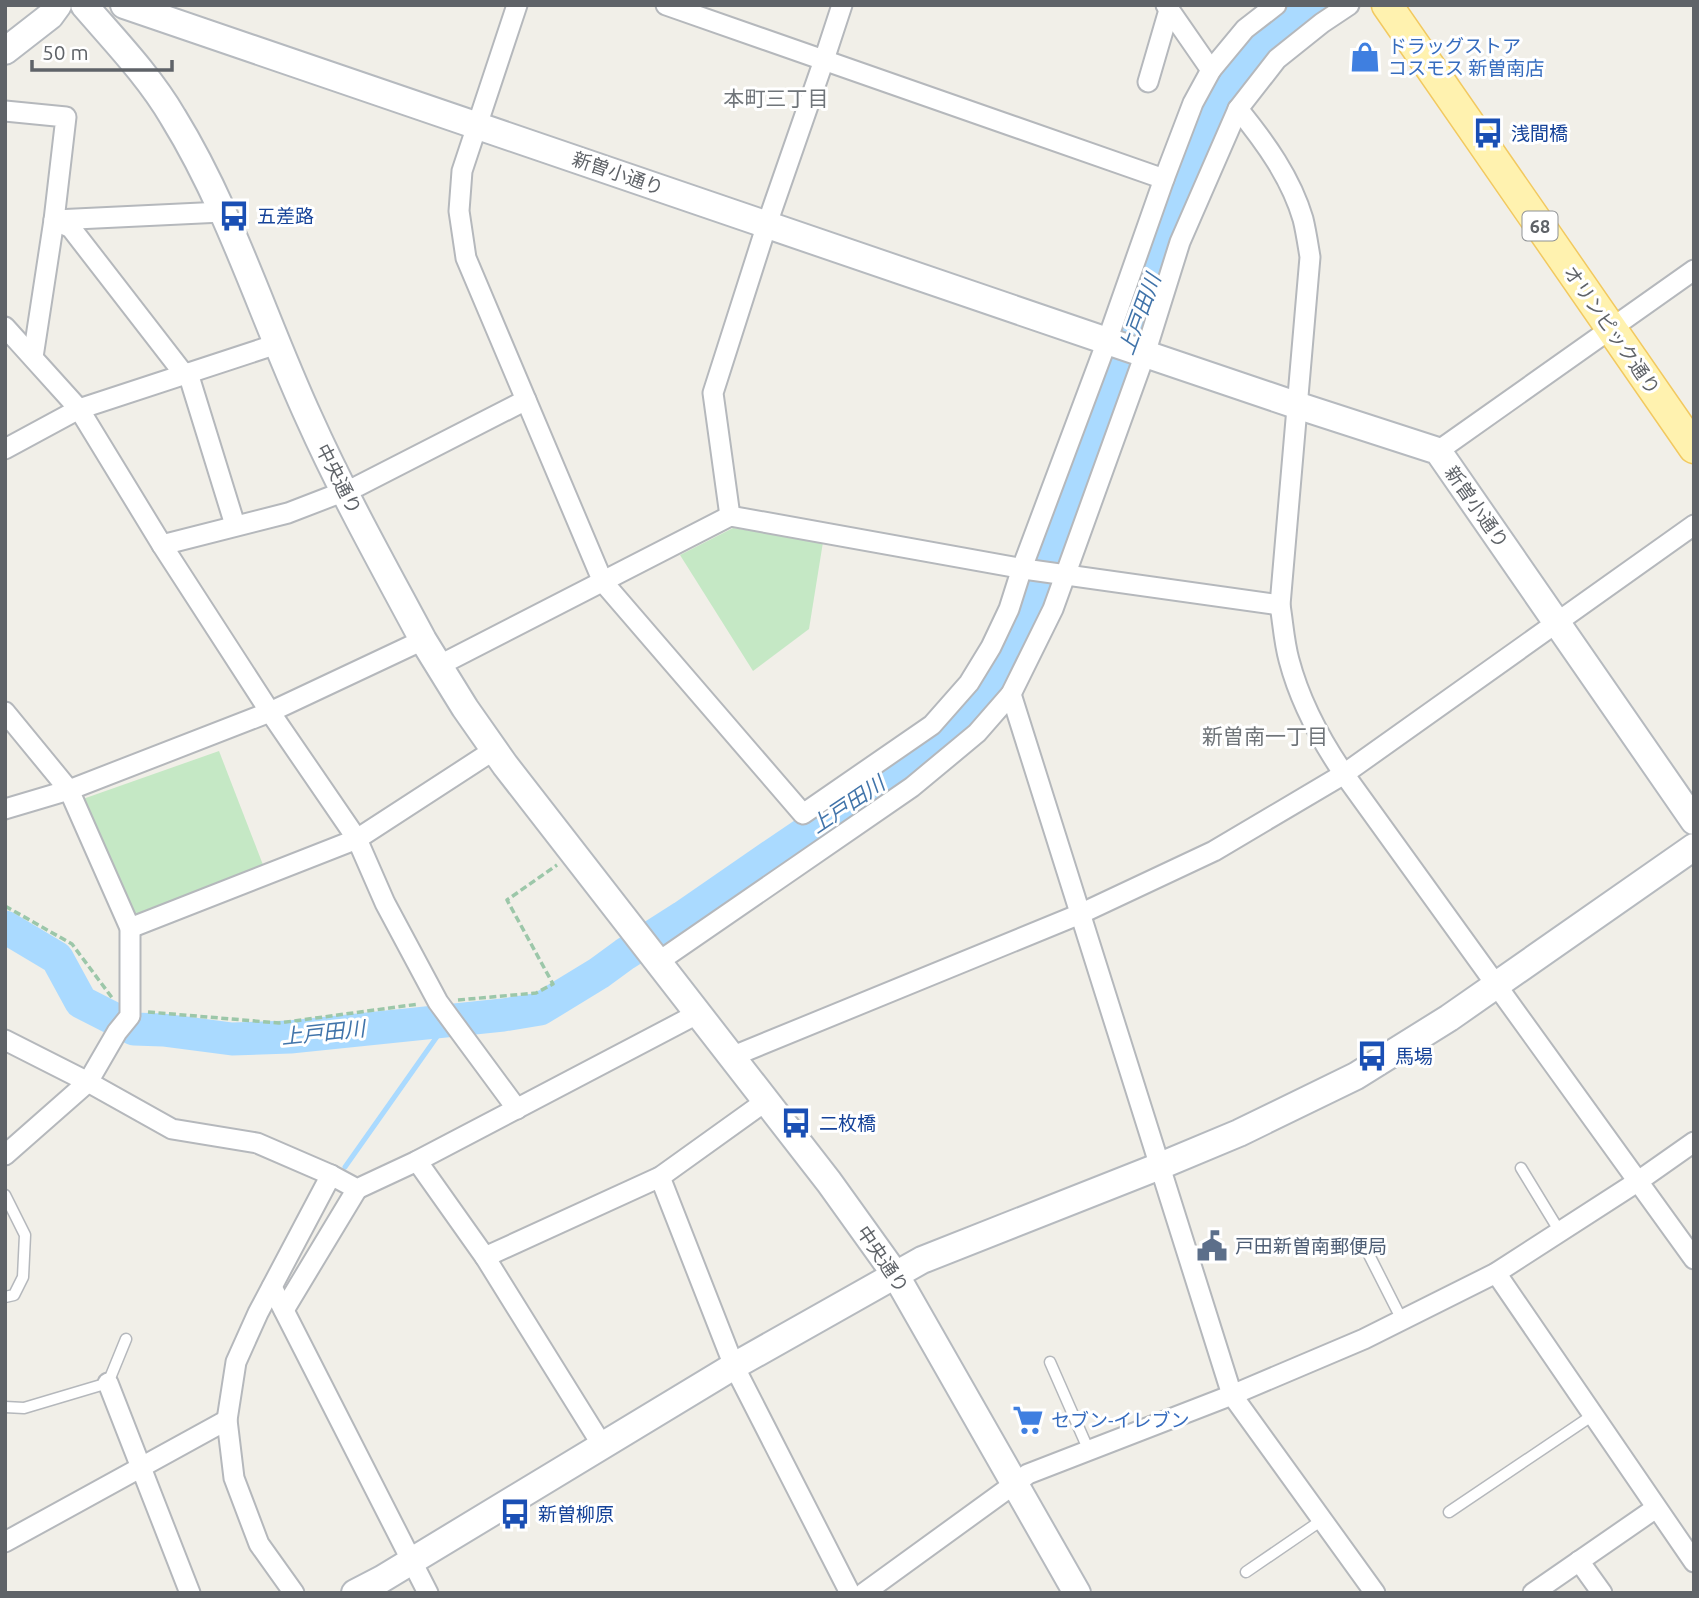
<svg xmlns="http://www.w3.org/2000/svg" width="1699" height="1598" viewBox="0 0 1699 1598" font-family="Ubuntu,'Noto Sans JP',sans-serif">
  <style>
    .green { fill: #c5e8c5 }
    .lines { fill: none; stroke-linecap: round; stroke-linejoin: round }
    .stream { stroke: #aadaff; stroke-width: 5 }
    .river { stroke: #aadaff; stroke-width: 33 }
    .lane-casing { stroke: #b5b8bc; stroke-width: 13 }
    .street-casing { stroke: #b5b8bc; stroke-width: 23 }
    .secondary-casing { stroke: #b6babf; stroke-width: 30 }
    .primary-casing { stroke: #f2c960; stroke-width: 33 }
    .path { stroke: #9cc7a9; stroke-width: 3.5; stroke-dasharray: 7 3.5; stroke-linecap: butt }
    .lane { stroke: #fff; stroke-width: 10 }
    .street { stroke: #fff; stroke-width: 19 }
    .secondary { stroke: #fff; stroke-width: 26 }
    .primary { stroke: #fff2af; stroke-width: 30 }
    .labels { text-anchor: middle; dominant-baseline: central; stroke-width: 6; stroke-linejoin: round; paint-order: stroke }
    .shield { fill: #fff; stroke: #8f9295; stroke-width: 2 }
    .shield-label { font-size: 18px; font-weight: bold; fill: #5f6368 }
    .shop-label { font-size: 19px; fill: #366cbe; stroke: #fff; text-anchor: start }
    .transit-label { font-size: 19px; fill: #164399; stroke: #fff; text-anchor: start }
    .street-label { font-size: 19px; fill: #5f6368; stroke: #fff }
    .service-label { font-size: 19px; fill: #4e5e75; stroke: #fff; text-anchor: start }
    .neighbourhood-label { font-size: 21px; fill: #70757a; stroke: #fff }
    .water-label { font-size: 21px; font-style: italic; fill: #4174aa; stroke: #fff }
  </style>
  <rect width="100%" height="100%" fill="#f1efe8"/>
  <g class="green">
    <path d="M 733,528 L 823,542 L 809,629 L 753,671 L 680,555 Z"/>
    <path d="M 219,751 L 265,870 L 132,916 L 80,800 Z"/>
  </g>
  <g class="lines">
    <path class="stream" d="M 345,1167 L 448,1021"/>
    <path class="river" d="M 5,927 L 57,958 L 81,1002 L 134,1029 L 163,1030 L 232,1039 L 290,1037 L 503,1015 L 540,1009 L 599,973 L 625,954 L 683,917 L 764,861 L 941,741 L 986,690 L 1005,663 L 1025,622 L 1187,176 L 1212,115 L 1237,69 L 1286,22 L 1309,5"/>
    <g class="lane-casing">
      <g id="lane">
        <path d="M 1521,1168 L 1560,1232"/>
        <path d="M 5,1195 L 25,1235 L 23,1277 L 14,1295 L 5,1297"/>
        <path d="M 1363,1243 L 1402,1320"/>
        <path d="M 1050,1362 L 1089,1451"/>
        <path d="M 5,1407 L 24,1408 L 108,1383 L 126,1339"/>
        <path d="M 1449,1512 L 1593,1415"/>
        <path d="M 1246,1572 L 1322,1520"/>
      </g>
    </g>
    <g class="street-casing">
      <g id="street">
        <path d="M 517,5 L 462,171 L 459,211 L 466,258 L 603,582 L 803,814 L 932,725 L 969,683 L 991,647 L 1009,609 L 1022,568 L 1107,341 L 1164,179 L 1193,103 L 1211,70 L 1245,29 L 1276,5"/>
        <path d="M 666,5 L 1164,179"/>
        <path d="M 1166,5 L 1211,70"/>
        <path d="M 1148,82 L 1169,10"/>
        <path d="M 1238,109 C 1265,142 1291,178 1303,219 C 1306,231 1308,245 1310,257 L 1280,605 C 1283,623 1284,642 1289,660 C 1300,702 1320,739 1344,774 L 1694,1259"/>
        <path d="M 5,111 L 66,117 L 54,220 L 33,357"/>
        <path d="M 54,220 L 71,228 L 184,374"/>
        <path d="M 55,220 L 222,212"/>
        <path d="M 5,327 L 79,409 L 162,545 L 270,712 L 357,839 L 385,903 L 438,1002 L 517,1109"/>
        <path d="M 188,373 L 235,525"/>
        <path d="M 5,449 L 79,409 L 277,344"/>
        <path d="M 1438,451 L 1694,270"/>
        <path d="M 730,516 L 713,393 L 767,224 L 824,60 L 842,5"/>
        <path d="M 162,545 L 288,513 L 358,486 L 526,400"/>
        <path d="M 438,666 L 730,516 L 1024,569 L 1280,605"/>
        <path d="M 1011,694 L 1232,1395 L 1375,1593"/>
        <path d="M 5,712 L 69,790 L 130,928 L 130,1016 L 117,1032 L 88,1082 L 5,1155"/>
        <path d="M 5,809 L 69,790 L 270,712 L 423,640"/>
        <path d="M 130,928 L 357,839 L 494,750"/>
        <path d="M 658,962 L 912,787 L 977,733 L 1011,694 L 1053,609 L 1145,354 L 1180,242 L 1238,109 L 1277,59 L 1322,23 L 1349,5"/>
        <path d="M 5,1040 L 88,1082 L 172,1129 L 257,1143 L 331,1175 L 357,1189 L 417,1161 L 697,1014"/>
        <path d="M 731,1057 L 1080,914 L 1214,851 L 1344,774 L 1694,525"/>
        <path d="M 417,1161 L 485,1257 L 602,1445"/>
        <path d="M 660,1177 L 734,1366 L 850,1593"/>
        <path d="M 485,1257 L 660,1177 L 766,1101"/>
        <path d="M 1496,1273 L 1694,1562"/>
        <path d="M 272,1287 L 428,1593"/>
        <path d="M 284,1310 L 357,1189"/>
        <path d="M 108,1383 L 190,1593"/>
        <path d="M 5,1542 L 227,1420"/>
        <path d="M 1579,1561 L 1602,1593"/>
        <path d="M 294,1593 L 259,1544 L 234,1478 L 227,1420 L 236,1362 L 258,1313 L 331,1175"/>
        <path d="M 864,1593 L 1028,1474 L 1232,1395 L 1364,1339 L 1496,1273 L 1637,1182 L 1694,1142"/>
        <path d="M 1533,1593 L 1656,1508"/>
      </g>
    </g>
    <g class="secondary-casing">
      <g id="secondary">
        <path d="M 84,5 C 115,41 149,76 173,117 C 231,211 263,318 309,418 C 343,494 384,567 423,640 L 465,708 L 505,765 L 829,1182 L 895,1274 L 1077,1593"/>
        <path d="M 124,5 L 1107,341 L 1296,405 L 1438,451 L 1694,821"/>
        <path d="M 5,51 L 50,16 L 58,5"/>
        <path d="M 355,1593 L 382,1579 L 734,1366 L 922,1260 L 1160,1166 L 1239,1133 L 1356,1076 L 1449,1018 L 1694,847"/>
      </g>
    </g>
    <g class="primary-casing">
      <path id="primary" d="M 1387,5 L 1694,448"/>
    </g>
    <g class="path">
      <path d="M 5,906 L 72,944 L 113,999"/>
      <path d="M 458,1000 L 536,993 L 553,984 L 507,900 L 557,865"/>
      <path d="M 148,1012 L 279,1023 L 419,1004"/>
    </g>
    <use href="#lane" class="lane"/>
    <use href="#street" class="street"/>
    <use href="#secondary" class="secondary"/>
    <use href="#primary" class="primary"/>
  </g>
  <defs>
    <g id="shop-bare" transform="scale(2.415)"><path d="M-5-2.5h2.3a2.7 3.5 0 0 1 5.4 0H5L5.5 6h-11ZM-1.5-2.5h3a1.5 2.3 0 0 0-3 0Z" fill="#3f7fe0" stroke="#fff" stroke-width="2.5" paint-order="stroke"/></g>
    <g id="bus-bare" transform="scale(2.415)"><path d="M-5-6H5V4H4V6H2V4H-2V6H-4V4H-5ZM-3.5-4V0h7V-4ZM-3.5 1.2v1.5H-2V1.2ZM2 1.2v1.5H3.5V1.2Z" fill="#1a4fb4" stroke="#fff" stroke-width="2.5" paint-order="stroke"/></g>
    <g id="civic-bare" transform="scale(2.415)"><path d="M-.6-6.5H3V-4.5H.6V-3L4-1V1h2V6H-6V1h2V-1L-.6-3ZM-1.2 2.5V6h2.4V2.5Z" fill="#5c6f8a" stroke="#fff" stroke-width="2.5" paint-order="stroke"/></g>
    <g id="supermarket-bare" transform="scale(2.415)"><path d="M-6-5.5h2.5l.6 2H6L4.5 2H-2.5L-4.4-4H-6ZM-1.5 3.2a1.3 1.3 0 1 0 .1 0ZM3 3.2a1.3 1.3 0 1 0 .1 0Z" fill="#3f7fe0" stroke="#fff" stroke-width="2.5" paint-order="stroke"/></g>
  </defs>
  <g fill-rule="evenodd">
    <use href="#shop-bare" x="1365" y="57"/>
    <use href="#bus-bare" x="1488" y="133"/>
    <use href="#bus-bare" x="234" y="216"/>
    <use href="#bus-bare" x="1372" y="1056"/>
    <use href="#bus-bare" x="796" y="1123"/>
    <use href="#civic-bare" x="1212" y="1246"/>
    <use href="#supermarket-bare" x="1028" y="1420"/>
    <use href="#bus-bare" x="515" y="1514"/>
  </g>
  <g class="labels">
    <rect class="shield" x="1522.5" y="211.5" width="35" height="29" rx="5"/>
    <g class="shield-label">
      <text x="1540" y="226">68</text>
    </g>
    <g class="shop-label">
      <text x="1388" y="46">ドラッグストア<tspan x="1388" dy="22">コスモス 新曽南店</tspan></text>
      <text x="1051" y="1420">セブン-イレブン</text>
    </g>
    <g class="transit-label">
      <text x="1511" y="133">浅間橋</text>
      <text x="257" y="216">五差路</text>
      <text x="1395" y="1056">馬場</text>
      <text x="819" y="1123">二枚橋</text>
      <text x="538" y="1514">新曽柳原</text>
    </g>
    <g class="street-label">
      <text transform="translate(618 173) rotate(19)">新曽小通り</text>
      <text transform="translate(1612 330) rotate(55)">オリンピック通り</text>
      <text transform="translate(339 479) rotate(63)">中央通り</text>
      <text transform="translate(1477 507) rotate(55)">新曽小通り</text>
      <text transform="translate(883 1259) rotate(56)">中央通り</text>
    </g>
    <g class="service-label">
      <text x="1235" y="1246">戸田新曽南郵便局</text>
    </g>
    <g class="neighbourhood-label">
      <text x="776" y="98">本町三丁目</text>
      <text x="1265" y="736">新曽南一丁目</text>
    </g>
    <g class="water-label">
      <text transform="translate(1139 314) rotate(-70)">上戸田川</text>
      <text transform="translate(847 804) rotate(-34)">上戸田川</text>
      <text transform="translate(323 1032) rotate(-6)">上戸田川</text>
    </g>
  </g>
  <rect width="1699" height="1598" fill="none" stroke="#5f6368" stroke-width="14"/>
  <path d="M32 60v10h140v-10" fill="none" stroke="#5f6368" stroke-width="3.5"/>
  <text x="42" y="60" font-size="21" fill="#5f6368" stroke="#ffffff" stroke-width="5" paint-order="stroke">50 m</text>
</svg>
